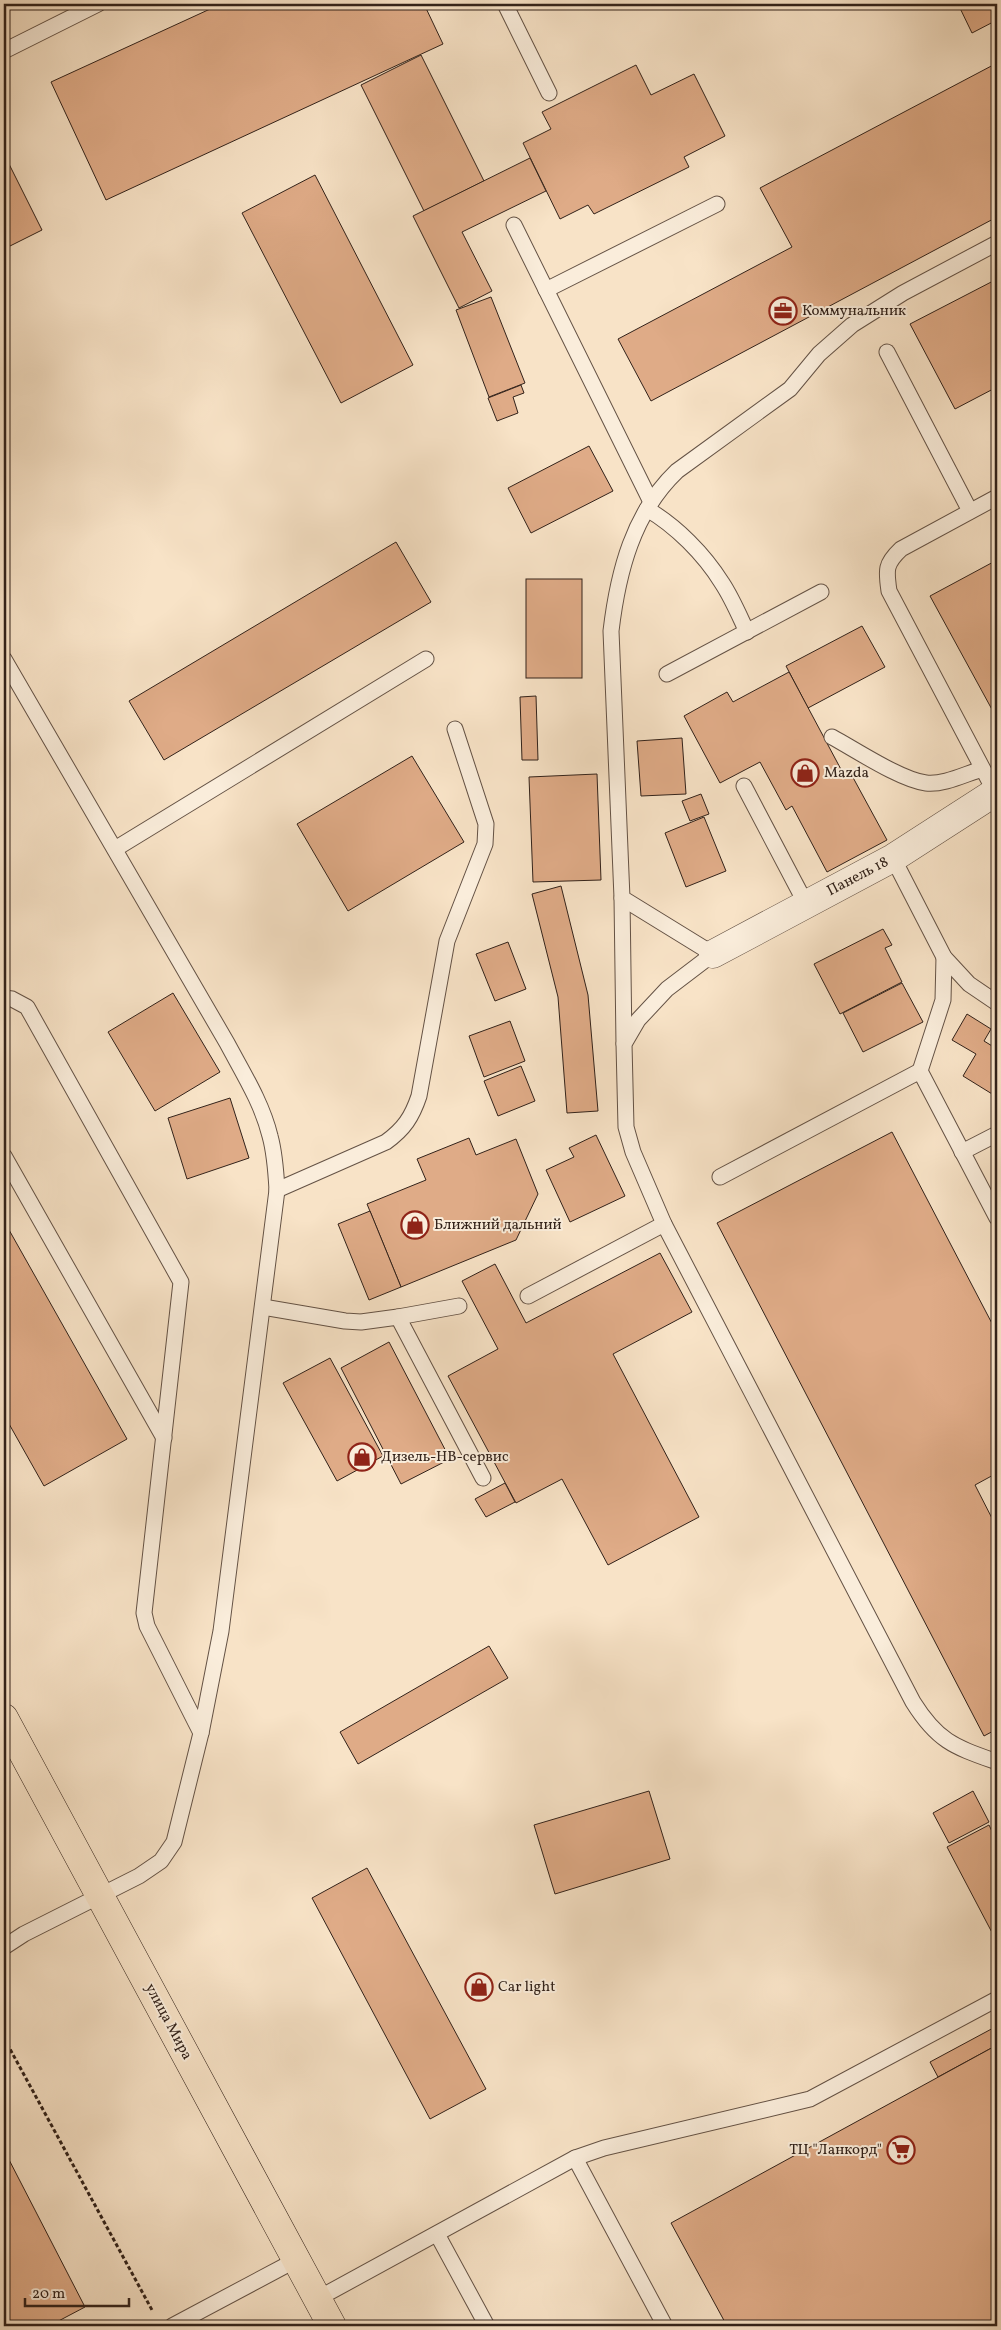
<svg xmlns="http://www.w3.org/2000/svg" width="1001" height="2330" viewBox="0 0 1001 2330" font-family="Vollkorn,serif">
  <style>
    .building { fill: #dfab87; stroke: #32221a }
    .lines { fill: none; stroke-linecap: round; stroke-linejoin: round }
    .service-casing { stroke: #645245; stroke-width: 17 }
    .minor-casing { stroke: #645245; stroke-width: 29 }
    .primary-casing { stroke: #32221a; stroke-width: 29 }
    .path { stroke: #32221a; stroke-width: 3; stroke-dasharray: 4 2.5; stroke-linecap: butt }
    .service { stroke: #faeddb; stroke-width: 15 }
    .minor { stroke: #faeddb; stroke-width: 28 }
    .primary { stroke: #f8e3c7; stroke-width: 28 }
    .labels { text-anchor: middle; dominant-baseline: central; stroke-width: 4; stroke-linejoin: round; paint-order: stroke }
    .poi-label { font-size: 15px; fill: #32221a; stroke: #faeddb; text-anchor: start }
    .street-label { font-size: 15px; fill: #32221a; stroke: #faeddb }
  </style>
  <rect width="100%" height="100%" fill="#f8e3c7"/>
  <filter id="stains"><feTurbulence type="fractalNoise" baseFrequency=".004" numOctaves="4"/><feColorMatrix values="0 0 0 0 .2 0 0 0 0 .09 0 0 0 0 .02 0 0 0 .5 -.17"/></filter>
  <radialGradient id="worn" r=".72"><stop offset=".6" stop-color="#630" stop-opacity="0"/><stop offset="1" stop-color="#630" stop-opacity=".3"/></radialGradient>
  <g class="building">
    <path d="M 221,4 L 424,4 L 443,44 L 106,200 L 51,82 Z"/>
    <path d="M 958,4 L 997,4 L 997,20 L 972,33 Z"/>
    <path d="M 421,55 L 484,181 L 424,211 L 361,85 Z"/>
    <path d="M 997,63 L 997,217 L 651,401 L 618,339 L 792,247 L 760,188 Z"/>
    <path d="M 636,65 L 651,95 L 694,74 L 725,136 L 684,157 L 689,167 L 594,214 L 588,205 L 560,219 L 523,143 L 551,129 L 542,112 Z"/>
    <path d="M 4,154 L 42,230 L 4,249 Z"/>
    <path d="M 530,158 L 546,191 L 462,232 L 492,291 L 459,308 L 413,216 Z"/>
    <path d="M 315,175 L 413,365 L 341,403 L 242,213 Z"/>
    <path d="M 997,279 L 997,387 L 955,409 L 910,324 Z"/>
    <path d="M 491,297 L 525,383 L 489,397 L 456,310 Z"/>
    <path d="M 521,385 L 524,393 L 513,397 L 518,413 L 497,421 L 488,398 Z"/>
    <path d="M 589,446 L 613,491 L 531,533 L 508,488 Z"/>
    <path d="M 396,542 L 431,602 L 164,760 L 129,701 Z"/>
    <path d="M 997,560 L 997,714 L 995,715 L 930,596 Z"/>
    <rect x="526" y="579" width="56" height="99"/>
    <path d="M 862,626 L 885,667 L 808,708 L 786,666 Z"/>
    <path d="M 789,672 L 844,775 L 850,772 L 887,840 L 827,872 L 792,806 L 786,810 L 760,762 L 720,783 L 684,716 L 727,692 L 733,702 Z"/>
    <path d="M 536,696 L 538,760 L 522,760 L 520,697 Z"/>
    <path d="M 682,738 L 686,794 L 641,796 L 637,741 Z"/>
    <path d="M 412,756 L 464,842 L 348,911 L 297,824 Z"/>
    <path d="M 597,774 L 601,880 L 533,882 L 529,777 Z"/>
    <path d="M 701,794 L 709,814 L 690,821 L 682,801 Z"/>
    <path d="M 704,817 L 726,871 L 686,887 L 665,833 Z"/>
    <path d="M 561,886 L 588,995 L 598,1111 L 567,1113 L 558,997 L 532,894 Z"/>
    <path d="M 883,929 L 892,945 L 885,948 L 902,982 L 840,1014 L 814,964 Z"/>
    <path d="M 508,942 L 526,989 L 495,1001 L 476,954 Z"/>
    <path d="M 902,983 L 923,1022 L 863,1052 L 843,1013 Z"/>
    <path d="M 173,993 L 220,1072 L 155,1111 L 108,1032 Z"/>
    <path d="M 967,1014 L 991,1029 L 984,1041 L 997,1049 L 997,1097 L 963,1076 L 976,1054 L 952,1040 Z"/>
    <path d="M 510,1021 L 525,1061 L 484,1077 L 469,1036 Z"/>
    <path d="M 521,1066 L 535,1101 L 498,1116 L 484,1081 Z"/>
    <path d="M 230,1098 L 249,1158 L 187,1179 L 168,1118 Z"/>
    <path d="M 892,1132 L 997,1333 L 997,1473 L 975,1485 L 997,1528 L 997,1729 L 984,1736 L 717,1223 Z"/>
    <path d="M 596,1135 L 625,1196 L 570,1222 L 546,1170 L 574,1157 L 569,1148 Z"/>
    <path d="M 469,1138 L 476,1155 L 516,1139 L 538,1194 L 516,1240 L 401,1287 L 367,1204 L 426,1180 L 417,1159 Z"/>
    <path d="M 370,1211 L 401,1287 L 369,1300 L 338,1224 Z"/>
    <path d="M 4,1221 L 127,1439 L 44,1486 L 4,1415 Z"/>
    <path d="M 660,1253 L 692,1312 L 613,1354 L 699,1517 L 608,1565 L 562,1479 L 516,1503 L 448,1376 L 498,1349 L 462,1281 L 495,1264 L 526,1323 Z"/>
    <path d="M 389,1342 L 450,1459 L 401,1484 L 341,1368 Z"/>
    <path d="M 330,1358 L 383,1456 L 337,1481 L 283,1383 Z"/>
    <path d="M 505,1483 L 515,1502 L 486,1517 L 475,1499 Z"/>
    <path d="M 489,1646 L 508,1678 L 358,1764 L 340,1732 Z"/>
    <path d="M 649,1791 L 670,1859 L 555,1894 L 534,1825 Z"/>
    <path d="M 973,1791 L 989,1822 L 949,1843 L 933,1813 Z"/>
    <path d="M 989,1825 L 997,1842 L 997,1942 L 947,1847 Z"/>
    <path d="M 367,1868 L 486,2089 L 430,2119 L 312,1898 Z"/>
    <path d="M 997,2026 L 997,2045 L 938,2077 L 930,2062 Z"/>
    <path d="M 997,2045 L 997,2326 L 727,2326 L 671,2223 Z"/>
    <path d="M 4,2150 L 85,2307 L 49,2326 L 4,2326 Z"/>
  </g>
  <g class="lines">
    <g class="service-casing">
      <g id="service">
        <path d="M 505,4 L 549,93"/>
        <path d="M 4,51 L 98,4"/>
        <path d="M 514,225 L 651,502"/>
        <path d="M 997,243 L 903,293 L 852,325 L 819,354 L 790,389 L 677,471 C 633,513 618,572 611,631 L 622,898 L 713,954 L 667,989 L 638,1020 L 624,1044 L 626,1127 L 633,1152 L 664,1224 L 913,1702 C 938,1742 955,1747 997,1762"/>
        <path d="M 546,290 L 717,204"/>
        <path d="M 887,352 L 970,511"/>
        <path d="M 647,509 C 676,526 704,554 722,583 C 732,598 739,615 747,632"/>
        <path d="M 4,659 L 227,1043 C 243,1073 262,1103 270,1136 C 275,1154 276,1172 277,1190 L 221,1631 L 201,1733 L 174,1842 L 161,1861 L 139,1876 L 24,1934 L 4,1947"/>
        <path d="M 667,674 L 821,592"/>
        <path d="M 832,737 C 856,750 901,780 926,783 C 944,785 965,774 982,769"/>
        <path d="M 744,786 L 806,904"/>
        <path d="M 995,792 L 889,591 C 886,570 885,564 901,549 L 997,497"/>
        <path d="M 115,849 L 426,659"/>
        <path d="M 893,858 L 944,957 L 969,984 L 997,1003"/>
        <path d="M 622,898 L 624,1044"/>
        <path d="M 4,998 L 12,999 L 27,1007 L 181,1282 L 144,1613 L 147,1626 L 201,1733"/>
        <path d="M 920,1071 L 943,1000 L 944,957"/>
        <path d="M 962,1152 L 997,1134"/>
        <path d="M 4,1156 L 164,1438"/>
        <path d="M 720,1177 L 920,1071 L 997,1218"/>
        <path d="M 277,1190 L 386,1142 C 404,1129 412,1117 419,1096 L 447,941 L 485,844 L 486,824 L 455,729"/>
        <path d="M 528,1296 L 664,1224"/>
        <path d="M 263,1307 L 345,1321 L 361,1322 L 398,1317 L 483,1478"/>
        <path d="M 398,1317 L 459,1306"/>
        <path d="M 575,2158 L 604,2148 L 810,2099 L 997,1999"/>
        <path d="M 437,2234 L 487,2326"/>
        <path d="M 317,2299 L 575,2158 L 665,2326"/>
        <path d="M 172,2326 L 296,2260"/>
      </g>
    </g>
    <g class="minor-casing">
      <path id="minor" d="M 713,954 L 893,858 L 997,791"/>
    </g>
    <g class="primary-casing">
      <path id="primary" d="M 4,1718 L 332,2326"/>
    </g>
    <path class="path" d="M 4,2038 L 152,2310"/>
    <use href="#service" class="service"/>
    <use href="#minor" class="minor"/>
    <use href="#primary" class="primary"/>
  </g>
  <defs>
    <g id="office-ring" transform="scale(1.4375)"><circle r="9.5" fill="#faeddb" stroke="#8f2418" stroke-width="1.5"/><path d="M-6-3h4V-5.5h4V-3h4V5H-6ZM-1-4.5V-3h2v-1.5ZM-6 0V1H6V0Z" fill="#8f2418"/></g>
    <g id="shop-ring" transform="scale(1.4375)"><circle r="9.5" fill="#faeddb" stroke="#8f2418" stroke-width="1.5"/><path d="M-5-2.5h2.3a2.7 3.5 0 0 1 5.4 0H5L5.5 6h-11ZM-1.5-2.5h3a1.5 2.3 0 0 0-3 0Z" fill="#8f2418"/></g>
    <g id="supermarket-ring" transform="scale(1.4375)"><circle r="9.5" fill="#faeddb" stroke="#8f2418" stroke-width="1.5"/><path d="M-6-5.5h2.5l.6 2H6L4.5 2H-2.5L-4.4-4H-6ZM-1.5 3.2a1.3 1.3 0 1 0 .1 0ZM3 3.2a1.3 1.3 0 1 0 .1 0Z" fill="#8f2418"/></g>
  </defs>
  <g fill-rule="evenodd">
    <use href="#office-ring" x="783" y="311"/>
    <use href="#shop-ring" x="805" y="773"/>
    <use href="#shop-ring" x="415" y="1225"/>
    <use href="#shop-ring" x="362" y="1457"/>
    <use href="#shop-ring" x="479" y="1987"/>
    <use href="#supermarket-ring" x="901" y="2150"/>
  </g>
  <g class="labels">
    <g class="poi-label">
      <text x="802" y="311">Коммунальник</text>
      <text x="824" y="773">Mazda</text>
      <text x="434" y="1225">Ближний дальний</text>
      <text x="381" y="1457">Дизель-НВ-сервис</text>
      <text x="498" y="1987">Car light</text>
      <text x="882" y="2150" text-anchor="end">ТЦ "Ланкорд"</text>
    </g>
    <g class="street-label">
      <text transform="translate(858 877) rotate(-28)">Панель 18</text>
      <text transform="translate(168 2022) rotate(62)">улица Мира</text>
    </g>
  </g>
  <rect width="1001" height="2330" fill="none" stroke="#f8e3c7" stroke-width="20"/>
  <rect x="5" y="5" width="991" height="2320" fill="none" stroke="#32221a" stroke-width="2.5"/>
  <rect x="10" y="10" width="981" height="2310" fill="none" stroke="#32221a"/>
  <path d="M25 2298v8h104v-8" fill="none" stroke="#32221a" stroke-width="2.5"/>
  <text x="32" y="2298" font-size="15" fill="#32221a" stroke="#faeddb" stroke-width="4" paint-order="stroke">20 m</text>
  <rect width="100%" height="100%" filter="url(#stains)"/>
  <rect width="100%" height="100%" fill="url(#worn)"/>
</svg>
